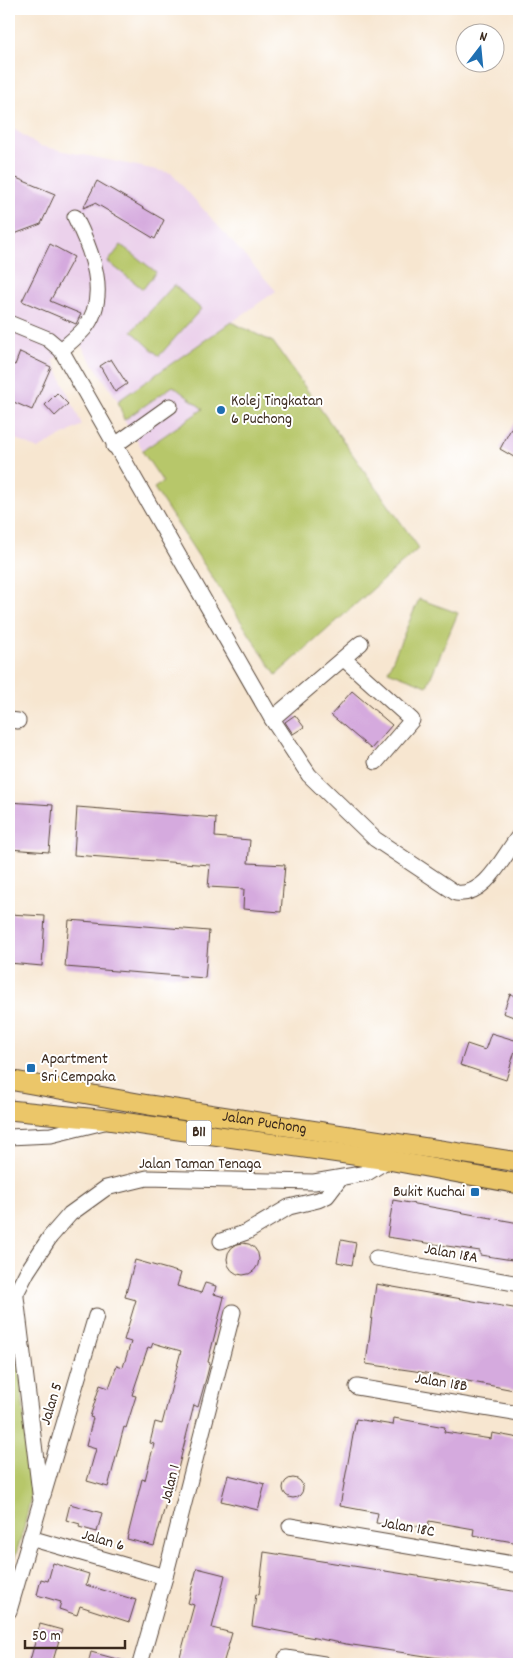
<svg xmlns="http://www.w3.org/2000/svg" width="528" height="1673" viewBox="0 0 528 1673" font-family="Dekko,sans-serif">
  <style>
    .built { fill: #ebd1eb }
    .green { fill: #b7c76a; stroke: #797844 }
    .building { fill: #d5aade }
    .lines { fill: none; stroke-linecap: round; stroke-linejoin: round }
    .minor-casing { stroke: #574639; stroke-width: 17 }
    .major-casing { stroke: #574639; stroke-width: 21 }
    .minor { stroke: #fff; stroke-width: 15 }
    .major { stroke: #ebc669; stroke-width: 19 }
    .poi-dot { fill: #1f6fb2; stroke: #fff; stroke-width: 2 }
    .labels { text-anchor: middle; dominant-baseline: central; stroke-width: 4; stroke-linejoin: round; paint-order: stroke }
    .shield { fill: #fff; stroke: #766a62; stroke-width: 1 }
    .shield-label { font-size: 15px; font-weight: bold; fill: #3b2a1e }
    .poi-label { font-size: 16px; fill: #3b2a1e; stroke: #fff; text-anchor: start }
    .street-label { font-size: 16px; fill: #3b2a1e; stroke: #fff }
  </style>
  <rect width="100%" height="100%" fill="#fff"/>
  <filter id="ink" filterUnits="userSpaceOnUse"><feTurbulence type="fractalNoise" baseFrequency=".02" numOctaves="2"/><feDisplacementMap in="SourceGraphic" scale="10" xChannelSelector="R" yChannelSelector="G"/><feConvolveMatrix kernelMatrix="1 2 1 2 8 2 1 2 1" color-interpolation-filters="sRGB"/></filter>
  <filter id="wash" filterUnits="userSpaceOnUse"><feTurbulence type="fractalNoise" baseFrequency=".0096" numOctaves="4" result="noise"/><feDisplacementMap in="SourceGraphic" scale="20" xChannelSelector="R" yChannelSelector="G"/><feGaussianBlur stdDeviation="1.12" result="paint"/><feColorMatrix in="noise" values="0 0 0 0 0 0 0 0 0 0 0 0 0 0 0 0 0 1.4 0 .05"/><feComposite in="paint" operator="in"/></filter>
  <g filter="url(#wash)">
    <rect width="100%" height="100%" fill="#f7e6d0"/>
    <path class="built" d="M 9,126 L 40,146 L 171,173 L 276,291 L 232,322 L 273,342 L 419,548 L 276,675 L 154,488 L 163,482 L 124,420 L 118,401 L 78,341 L 53,360 L 82,425 L 38,449 L 9,436 Z"/>
    <g class="green">
      <path d="M 121,245 L 156,272 L 143,289 L 108,262 Z"/>
      <path d="M 174,285 L 201,309 L 159,356 L 132,331 Z"/>
      <path d="M 231,322 L 273,342 L 419,548 L 276,675 L 154,488 L 163,482 L 142,451 L 203,409 L 173,386 L 124,420 L 118,401 Z"/>
      <path d="M 419,599 L 458,613 L 427,686 L 388,671 Z"/>
      <path d="M 9,1327 L 11,1331 L 21,1381 L 31,1496 L 24,1528 L 9,1576 Z"/>
    </g>
    <g id="blocks">
      <g class="building">
        <path d="M 9,175 L 55,194 L 41,224 L 9,236 Z"/>
        <path d="M 97,181 L 164,220 L 155,239 L 95,203 L 83,208 Z"/>
        <path d="M 50,244 L 74,257 L 50,301 L 81,314 L 76,324 L 22,301 Z"/>
        <path d="M 20,352 L 51,367 L 32,410 L 9,400 L 9,363 L 15,365 Z"/>
        <path d="M 111,359 L 127,384 L 115,392 L 100,366 Z"/>
        <path d="M 57,393 L 68,404 L 55,416 L 45,405 Z"/>
        <path d="M 519,414 L 519,460 L 500,449 Z"/>
        <path d="M 352,691 L 392,725 L 371,749 L 331,715 Z"/>
        <path d="M 295,715 L 304,727 L 293,734 L 285,722 Z"/>
        <path d="M 9,802 L 53,805 L 49,852 L 9,849 Z"/>
        <path d="M 77,807 L 216,818 L 215,837 L 250,840 L 248,863 L 285,865 L 281,912 L 243,909 L 244,889 L 208,887 L 210,865 L 74,855 Z"/>
        <path d="M 9,914 L 45,916 L 42,966 L 9,963 Z"/>
        <path d="M 69,920 L 209,931 L 205,978 L 65,967 Z"/>
        <path d="M 510,994 L 519,997 L 519,1019 L 503,1013 Z"/>
        <path d="M 491,1033 L 518,1041 L 506,1080 L 460,1065 L 467,1044 L 485,1050 Z"/>
        <path d="M 393,1200 L 519,1223 L 519,1261 L 480,1255 L 480,1251 L 387,1237 Z"/>
        <path d="M 341,1240 L 356,1243 L 352,1265 L 337,1262 Z"/>
        <circle cx="243" cy="1259" r="16"/>
        <path d="M 135,1260 L 181,1273 L 177,1286 L 201,1293 L 205,1283 L 216,1286 L 214,1294 L 224,1297 L 208,1362 L 210,1363 L 207,1375 L 198,1407 L 194,1405 L 173,1489 L 170,1489 L 154,1546 L 127,1539 L 142,1479 L 145,1480 L 154,1444 L 150,1443 L 155,1422 L 162,1424 L 181,1351 L 153,1343 L 151,1348 L 148,1347 L 132,1395 L 136,1396 L 126,1428 L 124,1427 L 108,1487 L 87,1481 L 96,1449 L 86,1446 L 93,1418 L 90,1417 L 100,1385 L 109,1388 L 117,1365 L 123,1367 L 131,1342 L 124,1340 L 136,1300 L 125,1297 Z"/>
        <path d="M 376,1284 L 519,1309 L 519,1391 L 415,1371 L 366,1364 Z"/>
        <path d="M 394,1418 L 445,1427 L 444,1432 L 491,1439 L 492,1433 L 519,1438 L 519,1543 L 473,1535 L 474,1529 L 429,1521 L 428,1528 L 398,1523 L 397,1526 L 376,1523 L 378,1513 L 340,1506 L 356,1419 L 393,1425 Z"/>
        <path d="M 228,1475 L 265,1484 L 258,1510 L 221,1501 Z"/>
        <circle cx="293" cy="1488" r="10"/>
        <path d="M 70,1504 L 102,1513 L 97,1532 L 79,1527 L 80,1524 L 66,1520 Z"/>
        <path d="M 264,1552 L 519,1592 L 519,1664 L 486,1664 L 432,1657 L 346,1644 L 252,1626 L 256,1594 L 259,1595 Z"/>
        <path d="M 53,1563 L 89,1574 L 86,1585 L 136,1600 L 129,1622 L 80,1606 L 77,1615 L 59,1609 L 61,1602 L 37,1595 L 41,1579 L 48,1581 Z"/>
        <path d="M 197,1568 L 225,1575 L 212,1628 L 232,1633 L 223,1664 L 194,1664 L 179,1660 L 194,1605 L 188,1603 Z"/>
        <path d="M 40,1624 L 62,1630 L 52,1664 L 29,1664 Z"/>
        <path d="M 91,1652 L 124,1661 L 124,1664 L 88,1664 Z"/>
      </g>
    </g>
  </g>
  <g filter="url(#ink)">
    <use href="#blocks" fill-opacity="0" stroke="#574639" stroke-width="1"/>
    <g class="lines">
      <g class="minor-casing">
        <g id="minor">
          <path d="M 9,323 L 48,339 L 61,350 L 272,719 L 309,775 L 375,839 L 456,893 C 486,897 503,856 519,836"/>
          <path d="M 61,350 C 69,343 77,337 84,329 C 111,297 91,249 75,217"/>
          <path d="M 114,446 L 170,406"/>
          <path d="M 344,659 L 412,720 L 376,762"/>
          <path d="M 272,719 L 361,643"/>
          <path d="M 9,720 L 18,721"/>
          <path d="M 9,1137 L 51,1135 L 104,1122"/>
          <path d="M 221,1241 L 247,1232 L 289,1207 L 318,1200 L 327,1196 L 340,1179"/>
          <path d="M 376,1258 L 519,1284"/>
          <path d="M 9,1307 L 27,1272 L 50,1237 L 70,1214 L 106,1188 L 147,1178 L 314,1182 L 367,1173 L 388,1160"/>
          <path d="M 357,1387 L 519,1414"/>
          <path d="M 43,1495 L 96,1316"/>
          <path d="M 290,1526 L 519,1565"/>
          <path d="M 30,1538 L 165,1577"/>
          <path d="M 9,1611 L 41,1501 L 16,1297"/>
          <path d="M 286,1658 L 324,1664"/>
          <path d="M 140,1664 L 165,1577 L 233,1312"/>
        </g>
      </g>
      <g class="major-casing">
        <g id="major">
          <path id="s1" d="M 9,1080 L 149,1105 L 519,1162"/>
          <path d="M 9,1110 L 108,1120 L 388,1160 L 519,1184"/>
        </g>
      </g>
      <use href="#minor" class="minor"/>
      <use href="#major" class="major"/>
    </g>
  </g>
  <g class="poi-dot">
    <circle cx="221" cy="410" r="5"/>
    <rect x="26" y="1063" width="10" height="10" rx="2.5"/>
    <rect x="470" y="1187" width="10" height="10" rx="2.5"/>
  </g>
  <g class="labels">
    <rect class="shield" x="186.5" y="1120.5" width="25" height="25" rx="4"/>
    <g class="shield-label">
      <text x="199" y="1133">B11</text>
    </g>
    <g class="poi-label">
      <text x="231" y="401">Kolej Tingkatan<tspan x="231" dy="18">6 Puchong</tspan></text>
      <text x="41" y="1059">Apartment<tspan x="41" dy="18">Sri Cempaka</tspan></text>
      <text x="465" y="1192" text-anchor="end">Bukit Kuchai</text>
    </g>
    <g class="street-label">
      <text stroke="none"><textPath href="#s1" startOffset="259">Jalan Puchong</textPath></text>
      <text x="200" y="1164">Jalan Taman Tenaga</text>
      <text transform="translate(451 1254) rotate(10)">Jalan 18A</text>
      <text transform="translate(441 1383) rotate(9)">Jalan 18B</text>
      <text transform="translate(52 1404) rotate(-73)">Jalan 5</text>
      <text transform="translate(171 1484) rotate(-76)">Jalan 1</text>
      <text transform="translate(408 1528) rotate(10)">Jalan 18C</text>
      <text transform="translate(103 1541) rotate(16)">Jalan 6</text>
    </g>
  </g>
  <rect width="528" height="1673" fill="none" stroke="#fff" stroke-width="30"/>
  <g transform="translate(480 48) rotate(16)"><circle r="24" fill="#ffffff" stroke="#b1aaa5"/>
  <path d="M0-4L9 19L0 12L-9 19Z" fill="#1f6fb2"/>
  <text y="-8" font-size="14" font-weight="bold" text-anchor="middle" fill="#3b2a1e">N</text>
  </g>
  <path d="M25 1640v8h100v-8" fill="none" stroke="#3b2a1e" stroke-width="2.5"/>
  <text x="32" y="1640" font-size="15" fill="#3b2a1e" stroke="#ffffff" stroke-width="4" paint-order="stroke">50 m</text>
</svg>
